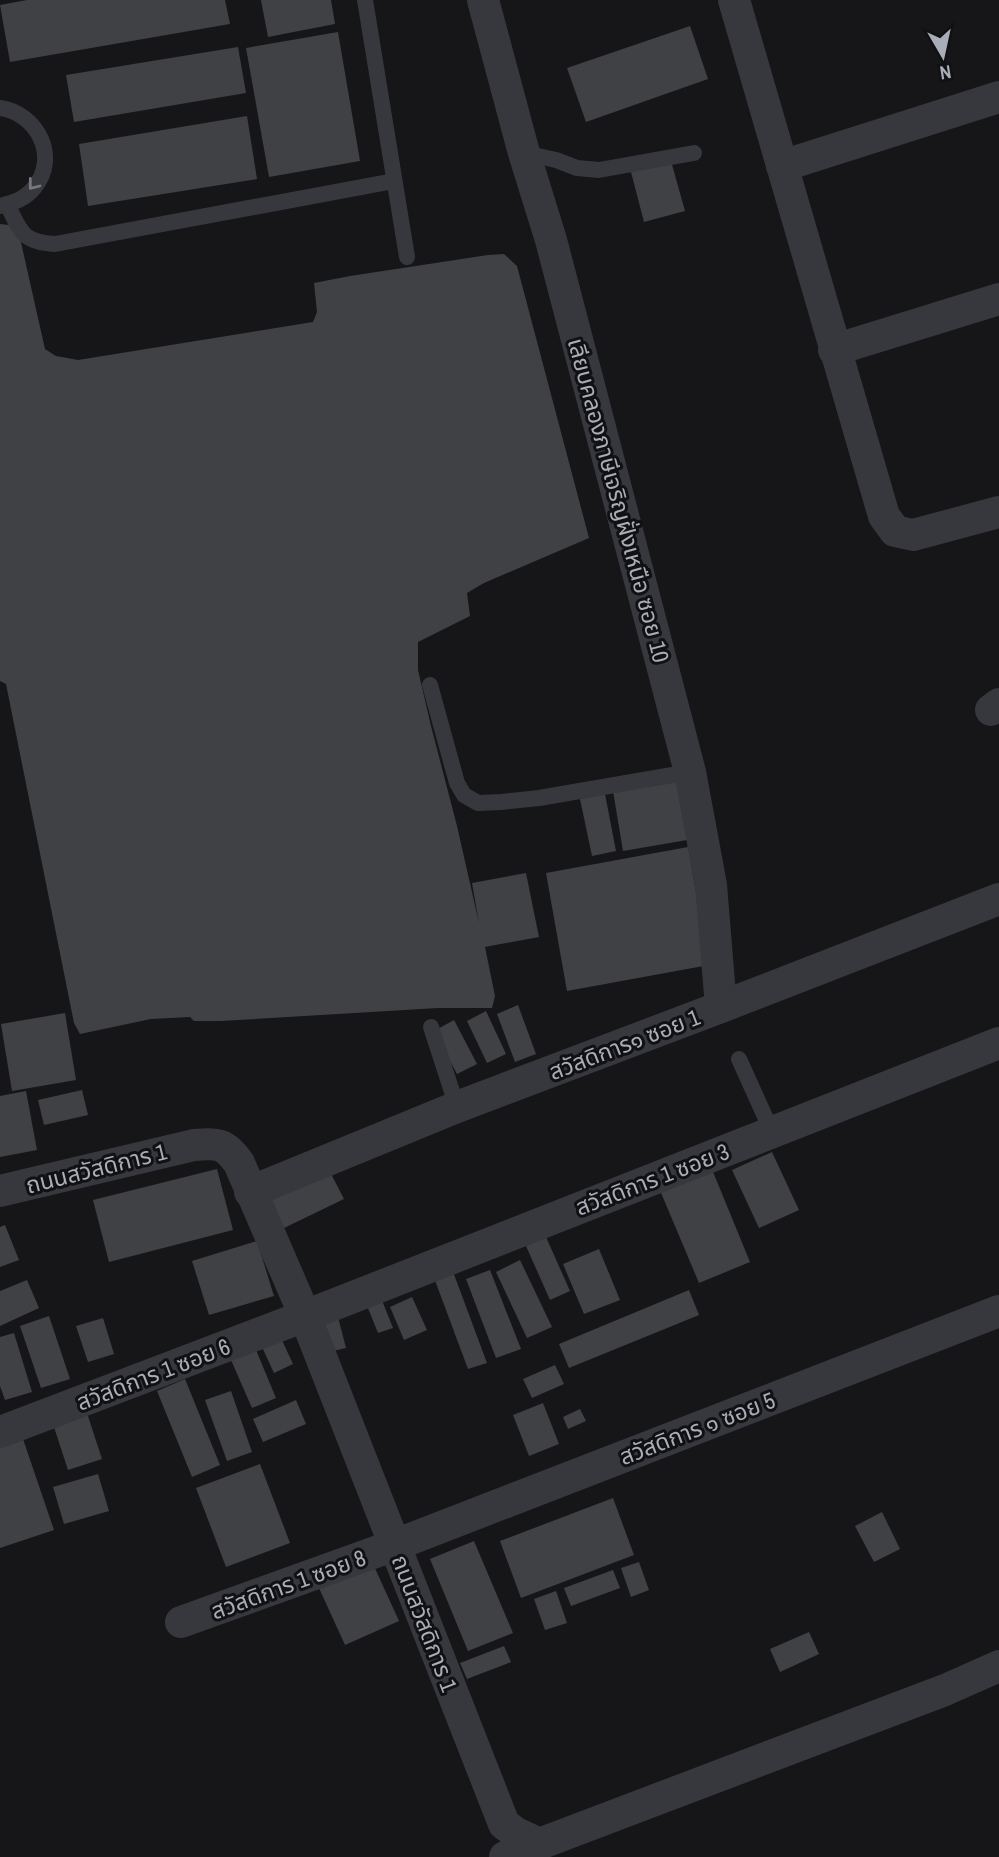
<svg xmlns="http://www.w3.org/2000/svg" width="999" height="1857" viewBox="0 0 999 1857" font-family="'Archivo Narrow','Noto Sans Thai',sans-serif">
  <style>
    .building { fill: #404145 }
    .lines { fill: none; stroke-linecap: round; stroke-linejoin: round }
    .lane { stroke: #37383d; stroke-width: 16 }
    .street { stroke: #37383d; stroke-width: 32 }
    .oneway { stroke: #757881 }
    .labels { text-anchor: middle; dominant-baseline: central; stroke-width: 6; stroke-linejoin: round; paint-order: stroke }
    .street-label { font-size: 23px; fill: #a8adb8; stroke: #111113 }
  </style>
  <rect width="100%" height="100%" fill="#161618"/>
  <g class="building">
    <path d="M 27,0 L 225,0 L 230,24 L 10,62 L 0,5 Z"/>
    <path d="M 261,0 L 331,0 L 335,24 L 268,37 Z"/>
    <path d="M 690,26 L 708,79 L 586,122 L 567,68 Z"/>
    <path d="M 338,32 L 360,161 L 269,177 L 246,48 Z"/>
    <path d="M 238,47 L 246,93 L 74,122 L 66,75 Z"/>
    <path d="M 247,116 L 257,179 L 88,206 L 79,144 Z"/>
    <path d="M 671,161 L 685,211 L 644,222 L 631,172 Z"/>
    <path d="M 0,224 L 9,225 L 20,238 L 45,349 L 56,356 L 78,360 L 313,322 L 317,312 L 314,283 L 350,276 L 488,255 L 504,254 L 517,266 L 589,538 L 484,583 L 467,593 L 470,616 L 418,642 L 418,670 L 431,726 L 457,826 L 479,923 L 472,883 L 526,873 L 539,937 L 485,947 L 495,996 L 492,1008 L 438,1008 L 221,1021 L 194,1021 L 190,1017 L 151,1019 L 80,1034 L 74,1023 L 6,684 L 0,681 Z"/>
    <path d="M 682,779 L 693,839 L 623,851 L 613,791 Z"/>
    <path d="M 605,794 L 616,851 L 592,856 L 580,799 Z"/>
    <path d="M 688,847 L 709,965 L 567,991 L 546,873 Z"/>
    <path d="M 518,1005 L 536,1054 L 515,1062 L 497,1014 Z"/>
    <path d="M 486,1011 L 506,1054 L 487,1063 L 467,1021 Z"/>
    <path d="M 65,1013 L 76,1080 L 12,1091 L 1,1024 Z"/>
    <path d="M 454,1020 L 477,1064 L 457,1074 L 434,1031 Z"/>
    <path d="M 82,1090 L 88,1115 L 44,1125 L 38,1100 Z"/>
    <path d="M 26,1091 L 37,1150 L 0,1157 L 0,1096 Z"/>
    <path d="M 772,1152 L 799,1210 L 759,1228 L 732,1170 Z"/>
    <path d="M 711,1167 L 750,1262 L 699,1283 L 659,1188 Z"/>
    <path d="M 328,1168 L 344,1199 L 282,1229 L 267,1197 Z"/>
    <path d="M 217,1169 L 233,1230 L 109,1262 L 93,1200 Z"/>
    <path d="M 5,1225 L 19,1260 L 0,1267 L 0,1227 Z"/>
    <path d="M 546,1237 L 570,1291 L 550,1300 L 526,1246 Z"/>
    <path d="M 257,1241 L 274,1296 L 209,1315 L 192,1261 Z"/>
    <path d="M 599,1249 L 620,1300 L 584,1314 L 563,1264 Z"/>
    <path d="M 520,1260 L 552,1327 L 527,1338 L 496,1272 Z"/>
    <path d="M 452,1269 L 487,1363 L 468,1369 L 433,1275 Z"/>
    <path d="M 490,1270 L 521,1349 L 496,1358 L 466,1279 Z"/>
    <path d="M 27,1280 L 39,1308 L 0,1326 L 0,1291 Z"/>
    <path d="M 689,1290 L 699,1315 L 569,1368 L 559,1344 Z"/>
    <path d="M 412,1297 L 427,1330 L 404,1340 L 390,1307 Z"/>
    <path d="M 381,1298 L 393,1328 L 378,1333 L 366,1303 Z"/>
    <path d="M 49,1316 L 70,1379 L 41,1388 L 20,1326 Z"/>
    <path d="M 338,1317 L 346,1348 L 329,1352 L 322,1321 Z"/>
    <path d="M 103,1318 L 114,1354 L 88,1362 L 76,1326 Z"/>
    <path d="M 14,1333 L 32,1392 L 5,1400 L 0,1386 L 0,1337 Z"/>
    <path d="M 281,1338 L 293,1364 L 274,1373 L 262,1347 Z"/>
    <path d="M 256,1350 L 276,1398 L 252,1408 L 231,1360 Z"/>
    <path d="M 555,1365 L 564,1384 L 532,1398 L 523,1379 Z"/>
    <path d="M 185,1379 L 220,1465 L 192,1477 L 157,1391 Z"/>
    <path d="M 231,1391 L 252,1452 L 227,1461 L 205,1400 Z"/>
    <path d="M 296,1400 L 306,1424 L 263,1442 L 253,1419 Z"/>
    <path d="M 543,1403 L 559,1444 L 529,1456 L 513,1415 Z"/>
    <path d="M 580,1409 L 586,1421 L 568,1429 L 563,1417 Z"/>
    <path d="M 86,1410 L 102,1459 L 68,1470 L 52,1421 Z"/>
    <path d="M 23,1439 L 54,1530 L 0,1548 L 0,1447 Z"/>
    <path d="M 260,1464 L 290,1543 L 226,1567 L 196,1488 Z"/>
    <path d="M 98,1474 L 109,1511 L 64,1524 L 53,1487 Z"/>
    <path d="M 613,1498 L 634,1555 L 521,1598 L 500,1541 Z"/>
    <path d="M 882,1512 L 900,1549 L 874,1562 L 855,1526 Z"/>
    <path d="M 474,1541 L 513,1633 L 468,1651 L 430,1559 Z"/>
    <path d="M 639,1562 L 649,1590 L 631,1597 L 621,1568 Z"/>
    <path d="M 373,1564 L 399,1621 L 345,1645 L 319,1588 Z"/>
    <path d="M 613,1570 L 620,1588 L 571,1606 L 564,1588 Z"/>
    <path d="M 556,1591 L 567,1623 L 545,1630 L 534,1599 Z"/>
    <path d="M 809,1632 L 819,1654 L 780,1672 L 770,1649 Z"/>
    <path d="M 504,1646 L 511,1662 L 467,1679 L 460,1663 Z"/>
  </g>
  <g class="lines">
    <g class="lane">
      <path d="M 365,0 L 407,257"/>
      <path d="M 0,108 C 37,113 60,157 34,188 C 25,199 13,203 0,206"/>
      <path d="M 524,153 L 556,160 L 577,168 L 599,170 L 694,153"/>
      <path d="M 7,204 C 21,231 21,242 55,244 L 394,181"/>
      <path d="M 430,685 L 457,783 L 464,795 L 478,803 L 501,802 L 539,798 L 690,772"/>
      <path d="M 431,1027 L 457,1107"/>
      <path d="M 739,1059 L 772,1132"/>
    </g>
    <g class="street">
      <path d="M 483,0 L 524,153 L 551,240 L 690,772 L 711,885 L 721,1007"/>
      <path d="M 734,0 L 884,516 L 895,531 L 913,535 L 999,512"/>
      <path d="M 782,166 L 999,97"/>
      <path d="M 834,350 L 999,299"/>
      <path d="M 991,710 L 999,704"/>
      <path d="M 0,1191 L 194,1145 C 219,1143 224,1143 239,1163 L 305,1316 L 504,1824 L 516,1833 L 540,1844"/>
      <path d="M 250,1192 L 457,1107 L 721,1007 L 999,899"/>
      <path d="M 0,1432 L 305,1316 L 999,1043"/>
      <path d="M 181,1622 L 395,1545 L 999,1311"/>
      <path d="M 505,1857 L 945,1690 L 999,1666"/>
    </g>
  </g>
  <defs><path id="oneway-chevron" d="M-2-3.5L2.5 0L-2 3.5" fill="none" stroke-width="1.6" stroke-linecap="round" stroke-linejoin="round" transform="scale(1.75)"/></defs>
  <use class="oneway" href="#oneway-chevron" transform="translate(33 185) rotate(128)"/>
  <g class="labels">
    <g class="street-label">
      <text transform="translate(619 500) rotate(75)">เลียบคลองภาษีเจริญฝั่งเหนือ ซอย 10</text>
      <text transform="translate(624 1044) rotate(-21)">สวัสดิการ๑ ซอย 1</text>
      <text transform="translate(96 1168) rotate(-14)">ถนนสวัสดิการ 1</text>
      <text transform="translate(652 1179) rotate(-21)">สวัสดิการ 1 ซอย 3</text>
      <text transform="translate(153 1374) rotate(-21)">สวัสดิการ 1 ซอย 6</text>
      <text transform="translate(697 1428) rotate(-21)">สวัสดิการ ๑ ซอย 5</text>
      <text transform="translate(288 1584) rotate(-20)">สวัสดิการ 1 ซอย 8</text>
      <text transform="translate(425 1623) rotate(69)">ถนนสวัสดิการ 1</text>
    </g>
  </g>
  <g transform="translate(943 56) rotate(171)" stroke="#111113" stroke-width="5" paint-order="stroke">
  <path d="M0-5L12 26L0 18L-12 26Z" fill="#a8adb8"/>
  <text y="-10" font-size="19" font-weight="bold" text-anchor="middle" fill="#a8adb8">N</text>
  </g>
</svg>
